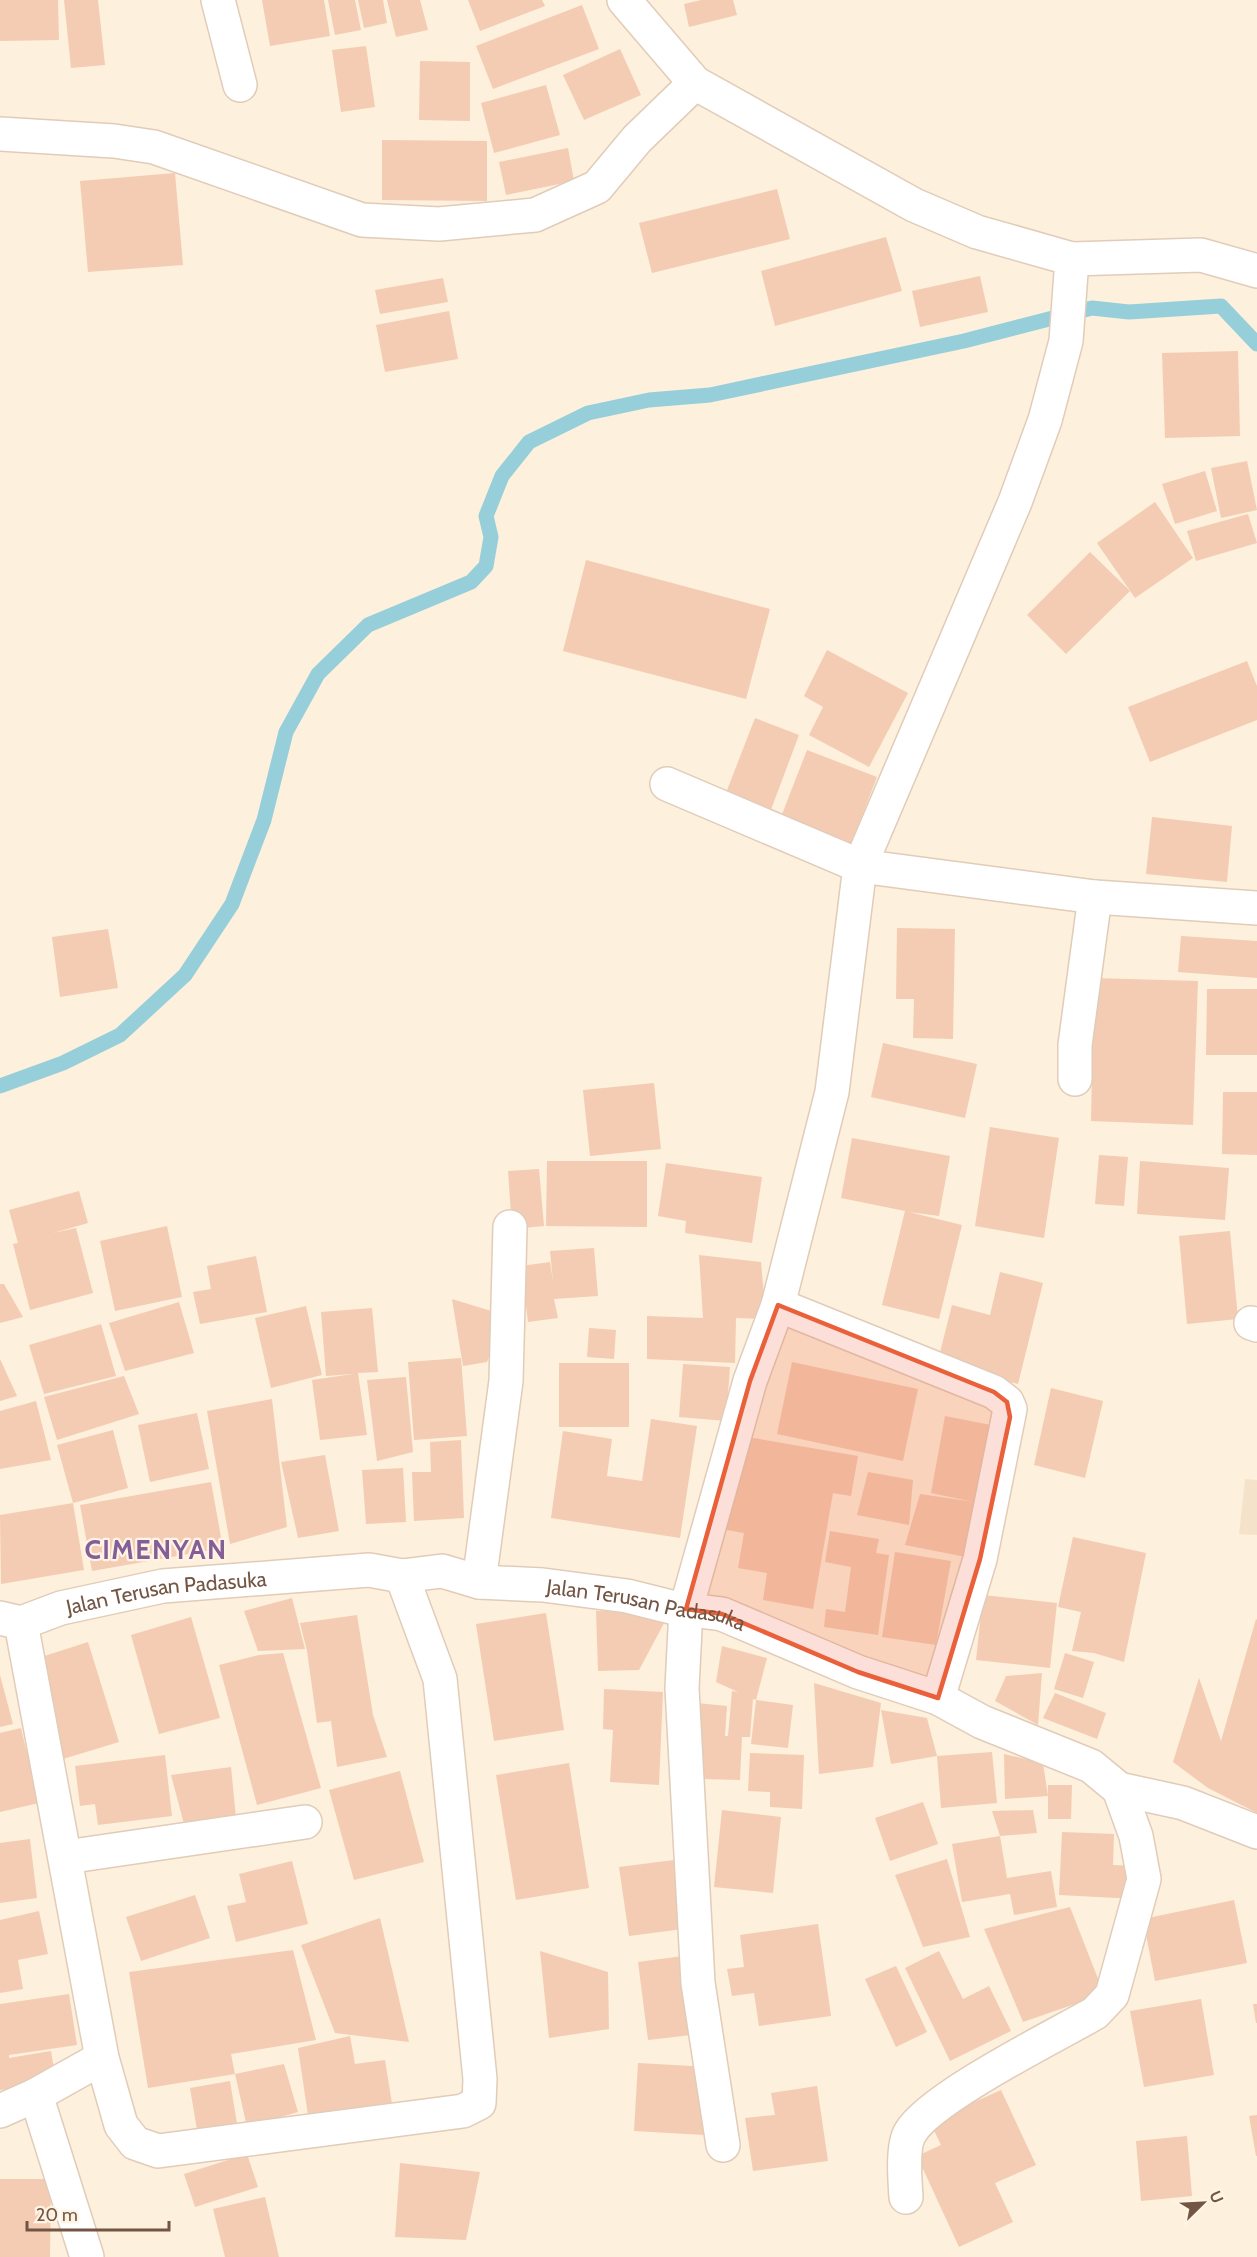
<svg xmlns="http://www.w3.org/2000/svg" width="1257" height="2257" viewBox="0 0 1257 2257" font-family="Cabin,sans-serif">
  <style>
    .residential { fill: #f5e2cb }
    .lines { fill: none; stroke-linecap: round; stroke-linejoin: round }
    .stream { stroke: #96cfd9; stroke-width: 15 }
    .building { fill: #f4ccb3 }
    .minor-casing { stroke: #e1ccb9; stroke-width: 36 }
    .tertiary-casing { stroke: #e1ccb9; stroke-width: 36 }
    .minor { stroke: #fff; stroke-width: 33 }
    .tertiary { stroke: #fff; stroke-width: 33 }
    .marked { fill: #e9603a; fill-opacity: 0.2; stroke: #e9603a; stroke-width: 4.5; stroke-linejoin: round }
    .labels { text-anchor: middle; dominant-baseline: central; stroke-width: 4.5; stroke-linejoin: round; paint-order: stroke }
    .street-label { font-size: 21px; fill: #735544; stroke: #fff4e4 }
    .district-label { font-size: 27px; font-weight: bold; letter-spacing: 1.5px; fill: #845f97; stroke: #fff4e4 }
  </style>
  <rect width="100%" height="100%" fill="#fdf0dc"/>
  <path class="residential" d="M 1245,1479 L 1257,1480 L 1257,1535 L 1239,1534 Z"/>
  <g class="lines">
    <path class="stream" d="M 0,1086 L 63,1063 L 120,1035 L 185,975 L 232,904 L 264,820 L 286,732 L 318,674 L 368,625 L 471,582 L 486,566 L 491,537 L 486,516 L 502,476 L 529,442 L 588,413 L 649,400 L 710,395 L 964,341 L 1092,308 L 1129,312 L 1221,306 L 1257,344"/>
  </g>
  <g class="building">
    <path d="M 0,0 L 58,0 L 59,40 L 0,41 Z"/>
    <path d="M 64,0 L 98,0 L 105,65 L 71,68 Z"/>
    <path d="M 262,0 L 324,0 L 330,36 L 270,46 Z"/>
    <path d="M 328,0 L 355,0 L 361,30 L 335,35 Z"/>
    <path d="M 358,0 L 383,0 L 387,23 L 364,28 Z"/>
    <path d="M 387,0 L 420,0 L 428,30 L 396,37 Z"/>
    <path d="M 468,0 L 542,0 L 545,6 L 480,31 Z"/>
    <path d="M 701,0 L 733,0 L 737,15 L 689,27 L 684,4 Z"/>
    <path d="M 582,5 L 599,49 L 493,89 L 476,46 Z"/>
    <path d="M 366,46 L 375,107 L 341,112 L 332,50 Z"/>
    <path d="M 620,49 L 641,95 L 584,120 L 563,75 Z"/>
    <path d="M 420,61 L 470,62 L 470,121 L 419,120 Z"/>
    <path d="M 546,85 L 560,135 L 494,153 L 481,103 Z"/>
    <path d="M 382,140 L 487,141 L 487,201 L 382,200 Z"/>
    <path d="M 568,148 L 574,181 L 506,195 L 499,162 Z"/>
    <path d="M 175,173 L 183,265 L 88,272 L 80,181 Z"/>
    <path d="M 777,189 L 790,239 L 652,273 L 639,223 Z"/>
    <path d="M 886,237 L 902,291 L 775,326 L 761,271 Z"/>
    <path d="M 980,276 L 988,312 L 920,327 L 912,291 Z"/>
    <path d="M 443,278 L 448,302 L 380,314 L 375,290 Z"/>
    <path d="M 449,311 L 458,359 L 385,372 L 376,325 Z"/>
    <path d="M 1238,351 L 1240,436 L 1165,438 L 1162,353 Z"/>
    <path d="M 1247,461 L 1257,510 L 1221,518 L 1211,468 Z"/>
    <path d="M 1205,471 L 1217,511 L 1175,524 L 1162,484 Z"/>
    <path d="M 1155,502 L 1193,558 L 1135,598 L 1097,543 Z"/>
    <path d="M 1248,514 L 1257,543 L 1196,561 L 1187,531 Z"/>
    <path d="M 1090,552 L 1130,591 L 1066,654 L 1027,615 Z"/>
    <path d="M 586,560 L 770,609 L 746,699 L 563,651 Z"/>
    <path d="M 827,650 L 908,693 L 869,767 L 809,735 L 823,707 L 804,696 Z"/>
    <path d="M 1247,661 L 1257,686 L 1257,720 L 1150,762 L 1128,707 Z"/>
    <path d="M 755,718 L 799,735 L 769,815 L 724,798 Z"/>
    <path d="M 807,750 L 877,777 L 847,855 L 777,827 Z"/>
    <path d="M 1152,817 L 1232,826 L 1227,882 L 1146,874 Z"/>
    <path d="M 897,928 L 955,929 L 953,1039 L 913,1038 L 914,999 L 896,999 Z"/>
    <path d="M 108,929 L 118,988 L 60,997 L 52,937 Z"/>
    <path d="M 1181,936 L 1257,941 L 1257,978 L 1178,972 Z"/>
    <path d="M 1094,978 L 1198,981 L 1193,1125 L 1091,1121 Z"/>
    <path d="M 1207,989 L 1257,989 L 1257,1055 L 1206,1055 Z"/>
    <path d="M 883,1043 L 977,1064 L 965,1118 L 871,1097 Z"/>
    <path d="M 654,1083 L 661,1149 L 590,1156 L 583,1090 Z"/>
    <path d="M 1223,1092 L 1257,1092 L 1257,1155 L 1222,1154 Z"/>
    <path d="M 990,1127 L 1059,1138 L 1044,1238 L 975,1226 Z"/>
    <path d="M 852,1138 L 950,1156 L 939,1216 L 909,1212 L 962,1225 L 939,1319 L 882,1305 L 905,1211 L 841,1198 Z"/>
    <path d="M 1099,1155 L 1128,1157 L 1124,1206 L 1095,1204 Z"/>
    <path d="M 547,1161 L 647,1161 L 647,1227 L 546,1226 Z"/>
    <path d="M 1140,1161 L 1229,1168 L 1225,1220 L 1137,1214 Z"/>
    <path d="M 666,1163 L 762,1177 L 752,1243 L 685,1233 L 686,1221 L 658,1216 Z"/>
    <path d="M 539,1169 L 544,1226 L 512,1229 L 508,1171 Z"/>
    <path d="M 79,1191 L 88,1223 L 53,1233 L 76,1228 L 93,1293 L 30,1310 L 13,1244 L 18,1243 L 9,1210 Z"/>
    <path d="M 167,1226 L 182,1297 L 115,1311 L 100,1241 Z"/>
    <path d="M 1230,1231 L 1238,1319 L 1187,1324 L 1179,1236 Z"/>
    <path d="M 594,1248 L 598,1296 L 554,1299 L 558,1318 L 528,1322 L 521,1266 L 550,1262 L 553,1281 L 550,1251 Z"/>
    <path d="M 699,1255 L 761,1262 L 766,1319 L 736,1318 L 735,1363 L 647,1359 L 647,1316 L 703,1318 Z"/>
    <path d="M 256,1256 L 267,1312 L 200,1324 L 193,1292 L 211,1289 L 207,1266 Z"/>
    <path d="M 1000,1272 L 1043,1283 L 1018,1384 L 937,1364 L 952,1305 L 990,1315 Z"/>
    <path d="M 0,1284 L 4,1284 L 23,1317 L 0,1323 Z"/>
    <path d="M 452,1299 L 504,1315 L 487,1362 L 463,1366 Z"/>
    <path d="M 179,1302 L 194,1353 L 125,1371 L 109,1323 Z"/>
    <path d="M 306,1306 L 322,1375 L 271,1388 L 255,1318 Z"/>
    <path d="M 372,1308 L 378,1372 L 358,1373 L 367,1435 L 320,1440 L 312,1380 L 353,1374 L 326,1376 L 321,1312 Z"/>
    <path d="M 101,1324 L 116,1376 L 44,1394 L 29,1345 Z"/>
    <path d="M 589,1328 L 616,1330 L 614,1359 L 587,1357 Z"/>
    <path d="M 461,1358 L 467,1436 L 414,1440 L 408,1362 Z"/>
    <path d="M 0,1359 L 17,1396 L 0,1401 Z"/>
    <path d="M 792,1362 L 918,1389 L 903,1461 L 777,1434 Z"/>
    <rect x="559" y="1363" width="70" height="64"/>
    <path d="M 683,1364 L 730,1367 L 726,1421 L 679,1417 Z"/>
    <path d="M 124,1376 L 139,1414 L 57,1440 L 44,1397 Z"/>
    <path d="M 406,1377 L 413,1452 L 377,1461 L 367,1380 Z"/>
    <path d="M 1051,1388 L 1103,1401 L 1085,1478 L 1034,1465 Z"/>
    <path d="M 272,1399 L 287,1527 L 230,1544 L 207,1411 Z"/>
    <path d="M 36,1401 L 51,1460 L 0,1469 L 0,1411 Z"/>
    <path d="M 197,1413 L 209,1469 L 150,1482 L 138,1425 Z"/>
    <path d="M 945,1416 L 996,1426 L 976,1559 L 905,1545 L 920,1494 L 974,1502 L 931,1493 Z"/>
    <path d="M 651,1419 L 697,1426 L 680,1538 L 551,1518 L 563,1431 L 612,1439 L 607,1476 L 642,1481 Z"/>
    <path d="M 113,1430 L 128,1488 L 73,1503 L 57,1445 Z"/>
    <path d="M 736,1435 L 858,1456 L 851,1496 L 833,1493 L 813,1609 L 763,1600 L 767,1573 L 738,1568 L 744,1533 L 721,1529 Z"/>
    <path d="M 461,1440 L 464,1518 L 414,1521 L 412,1472 L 431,1472 L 430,1442 Z"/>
    <path d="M 325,1455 L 339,1531 L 298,1538 L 281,1462 Z"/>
    <path d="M 403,1468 L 406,1522 L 366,1524 L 362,1470 Z"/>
    <path d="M 868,1472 L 913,1480 L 909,1525 L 857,1515 Z"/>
    <path d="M 211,1482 L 223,1548 L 92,1571 L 80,1505 Z"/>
    <path d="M 73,1503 L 84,1570 L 1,1584 L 0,1515 Z"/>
    <path d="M 830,1531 L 879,1539 L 876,1553 L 889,1555 L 878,1635 L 824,1627 L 826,1609 L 845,1612 L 851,1567 L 825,1562 Z"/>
    <path d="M 1073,1537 L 1146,1553 L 1124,1662 L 1094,1653 L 1072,1651 L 1081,1612 L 1058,1607 Z"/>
    <path d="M 895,1552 L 951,1561 L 936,1645 L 882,1637 Z"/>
    <path d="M 983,1595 L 1057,1603 L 1050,1668 L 976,1660 Z"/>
    <path d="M 292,1598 L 305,1649 L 258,1651 L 244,1611 Z"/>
    <path d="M 596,1611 L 670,1612 L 639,1670 L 598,1671 Z"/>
    <path d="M 546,1613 L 564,1730 L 494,1741 L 476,1624 Z"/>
    <path d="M 357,1615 L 373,1715 L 387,1757 L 337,1767 L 331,1721 L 317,1723 L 307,1651 L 300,1623 Z"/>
    <path d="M 191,1617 L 220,1718 L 159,1734 L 131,1635 Z"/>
    <path d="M 1256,1619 L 1257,1620 L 1257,1813 L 1208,1788 L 1173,1762 L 1199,1678 L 1221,1741 Z"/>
    <path d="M 88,1642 L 119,1742 L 63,1759 L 32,1660 Z"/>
    <path d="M 722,1646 L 767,1658 L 756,1700 L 753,1699 L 750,1737 L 742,1737 L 740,1780 L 702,1779 L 703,1752 L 694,1752 L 697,1703 L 727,1706 L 725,1736 L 728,1736 L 732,1691 L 738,1692 L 716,1682 Z"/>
    <path d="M 283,1653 L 321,1788 L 257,1805 L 219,1665 L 259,1655 Z"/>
    <path d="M 1065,1653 L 1094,1662 L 1083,1698 L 1054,1689 Z"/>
    <path d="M 1042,1673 L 1038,1725 L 995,1701 L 1006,1676 Z"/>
    <path d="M 0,1675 L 13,1724 L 0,1727 Z"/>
    <path d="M 814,1683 L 881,1703 L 873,1767 L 819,1774 Z"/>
    <path d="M 604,1689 L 663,1692 L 659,1785 L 610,1782 L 613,1730 L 603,1729 Z"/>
    <path d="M 1055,1693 L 1106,1713 L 1097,1739 L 1043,1718 Z"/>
    <path d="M 756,1700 L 793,1705 L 788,1748 L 751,1744 Z"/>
    <path d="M 881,1710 L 927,1718 L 937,1756 L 992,1752 L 997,1803 L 941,1808 L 937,1756 L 891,1764 Z"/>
    <path d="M 21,1728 L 39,1803 L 0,1812 L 0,1733 Z"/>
    <path d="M 750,1753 L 804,1755 L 802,1809 L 770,1807 L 770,1792 L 748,1791 Z"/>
    <path d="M 1004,1754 L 1043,1763 L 1048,1796 L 1005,1799 Z"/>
    <path d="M 165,1755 L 172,1816 L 98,1825 L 95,1804 L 80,1806 L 75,1766 Z"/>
    <path d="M 569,1763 L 589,1888 L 516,1900 L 496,1775 Z"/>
    <path d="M 231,1767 L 236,1818 L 184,1824 L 171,1775 Z"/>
    <path d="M 400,1771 L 424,1862 L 354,1880 L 329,1790 Z"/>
    <path d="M 1048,1785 L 1072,1785 L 1071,1819 L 1048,1819 Z"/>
    <path d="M 923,1802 L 938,1844 L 890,1861 L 875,1818 Z"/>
    <path d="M 722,1810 L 781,1817 L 773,1893 L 714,1887 Z"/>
    <path d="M 1033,1810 L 1037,1833 L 1000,1836 L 992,1811 Z"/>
    <path d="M 1062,1832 L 1114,1834 L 1113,1865 L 1136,1866 L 1135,1899 L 1059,1895 Z"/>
    <path d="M 1000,1836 L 1007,1878 L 1051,1871 L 1057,1907 L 1014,1915 L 1010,1894 L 962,1902 L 952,1844 Z"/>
    <path d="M 30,1839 L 37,1898 L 0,1903 L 0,1843 Z"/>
    <path d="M 947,1859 L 970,1937 L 923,1947 L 895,1875 Z"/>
    <path d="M 674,1860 L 683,1929 L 629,1936 L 619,1867 Z"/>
    <path d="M 292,1861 L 308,1924 L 236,1942 L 227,1906 L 246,1902 L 239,1874 Z"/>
    <path d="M 195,1895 L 210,1938 L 141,1961 L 126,1917 Z"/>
    <path d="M 1234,1900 L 1247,1963 L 1155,1981 L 1143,1919 Z"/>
    <path d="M 1070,1907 L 1104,1994 L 1023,2022 L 984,1929 Z"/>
    <path d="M 39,1911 L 48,1954 L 18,1960 L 23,1989 L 0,1993 L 0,1920 Z"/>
    <path d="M 380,1918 L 409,2042 L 335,2033 L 301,1945 Z"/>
    <path d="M 818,1924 L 831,2016 L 759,2026 L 754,1993 L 732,1996 L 727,1969 L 744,1967 L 740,1935 Z"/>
    <path d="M 293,1950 L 316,2040 L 231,2054 L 235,2074 L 284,2064 L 298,2112 L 247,2127 L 235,2074 L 148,2088 L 129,1972 Z"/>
    <path d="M 540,1951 L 608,1972 L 609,2029 L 549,2038 Z"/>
    <path d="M 939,1951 L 963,1999 L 989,1986 L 1011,2031 L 950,2061 L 905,1968 Z"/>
    <path d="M 690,1955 L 700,2034 L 648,2040 L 638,1962 Z"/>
    <path d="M 896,1966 L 927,2032 L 896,2047 L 865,1979 Z"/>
    <path d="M 69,1994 L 77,2045 L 9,2055 L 9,2058 L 51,2051 L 56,2081 L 0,2090 L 0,2004 Z"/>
    <path d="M 1201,1999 L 1214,2075 L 1144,2087 L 1130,2011 Z"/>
    <path d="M 1253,2004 L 1257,2004 L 1257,2023 L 1256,2023 Z"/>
    <path d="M 350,2036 L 355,2064 L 385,2060 L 394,2116 L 310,2129 L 298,2048 Z"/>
    <path d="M 638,2063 L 709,2067 L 704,2135 L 634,2131 Z"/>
    <path d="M 230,2081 L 238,2130 L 198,2136 L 190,2088 Z"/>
    <path d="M 817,2086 L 828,2161 L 753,2171 L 745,2118 L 775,2115 L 771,2093 Z"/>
    <path d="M 1001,2090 L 1036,2165 L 995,2183 L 1013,2222 L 959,2247 L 917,2156 L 941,2145 L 930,2122 Z"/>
    <path d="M 1257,2115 L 1257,2156 L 1256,2156 L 1249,2116 Z"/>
    <path d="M 1187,2136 L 1192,2196 L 1141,2201 L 1136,2141 Z"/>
    <path d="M 247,2154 L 258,2187 L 195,2207 L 184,2174 Z"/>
    <path d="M 400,2163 L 480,2172 L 466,2240 L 395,2237 Z"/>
    <path d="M 0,2179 L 51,2179 L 50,2257 L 0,2257 Z"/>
    <path d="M 265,2197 L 279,2257 L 225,2257 L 213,2209 Z"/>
  </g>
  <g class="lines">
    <g class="minor-casing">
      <g id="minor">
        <path d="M 218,0 L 240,85"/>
        <path d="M 624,0 L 695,83"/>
        <path d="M 0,134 L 114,141 L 154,147 L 362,220 L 439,224 L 535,215 L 597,187 L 637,139 L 695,83 L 914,205 L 977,232 L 1072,259 L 1066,341 L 1045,420 L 1015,502 L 860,866 L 832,1092 L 778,1305 L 750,1381 L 686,1609 L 682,1688 L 698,1983 L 723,2145"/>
        <path d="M 1072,259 L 1201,255 L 1257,271"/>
        <path d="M 667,784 L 860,866 L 1095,897 L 1257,908"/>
        <path d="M 1075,1079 L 1075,1045 L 1095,897"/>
        <path d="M 778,1305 L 994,1392 L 1007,1402 L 1010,1409 L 980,1559 L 938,1698"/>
        <path d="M 1251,1323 L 1257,1325"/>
        <path d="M 479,1582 L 506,1381 L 510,1227"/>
        <path d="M 21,1623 L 102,2058 L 121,2125 L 135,2143 L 158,2151 L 463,2111 L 479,2103 L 480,2079 L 440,1679 L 402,1576"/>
        <path d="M 66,1857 L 305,1822"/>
        <path d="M 36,2095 L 87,2257"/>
        <path d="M 0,2111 L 36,2095 L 102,2058"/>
        <path d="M 906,2197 C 905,2182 902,2146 910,2133 C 930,2098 1055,2036 1095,2013 L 1112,1995 L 1144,1879 L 1136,1836 L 1119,1789"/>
      </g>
    </g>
    <g class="tertiary-casing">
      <g id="tertiary">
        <path id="s1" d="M 0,1618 L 21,1623 L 61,1608 L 163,1586 L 369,1570 L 402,1576 L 442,1571 L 479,1582 L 543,1585 L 627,1596 L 675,1608 L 722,1614 L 858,1672 L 938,1698 L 982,1722 L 1091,1766 L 1119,1789 L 1183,1803 L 1257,1832"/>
      </g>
    </g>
    <use href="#minor" class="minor"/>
    <use href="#tertiary" class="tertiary"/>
  </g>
  <path class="marked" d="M 778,1305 L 994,1392 L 1007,1402 L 1010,1417 L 980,1559 L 938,1698 L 858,1672 L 722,1614 L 686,1609 L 750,1381 Z"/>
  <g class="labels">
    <g class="street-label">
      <text stroke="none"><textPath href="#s1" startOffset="171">Jalan Terusan Padasuka</textPath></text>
      <text stroke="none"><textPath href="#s1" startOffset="657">Jalan Terusan Padasuka</textPath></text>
    </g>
    <g class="district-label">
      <text x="156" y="1549">CIMENYAN</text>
    </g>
  </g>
  <g transform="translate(1203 2203) rotate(66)" stroke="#fff4e4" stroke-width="4.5" paint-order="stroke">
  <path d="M0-4.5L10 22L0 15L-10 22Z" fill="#735544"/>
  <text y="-9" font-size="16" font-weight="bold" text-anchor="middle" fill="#735544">U</text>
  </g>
  <path d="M27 2221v9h142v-9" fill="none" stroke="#735544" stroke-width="3"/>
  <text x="36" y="2221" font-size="18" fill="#735544" stroke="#fff4e4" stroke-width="4.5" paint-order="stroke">20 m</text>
</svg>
